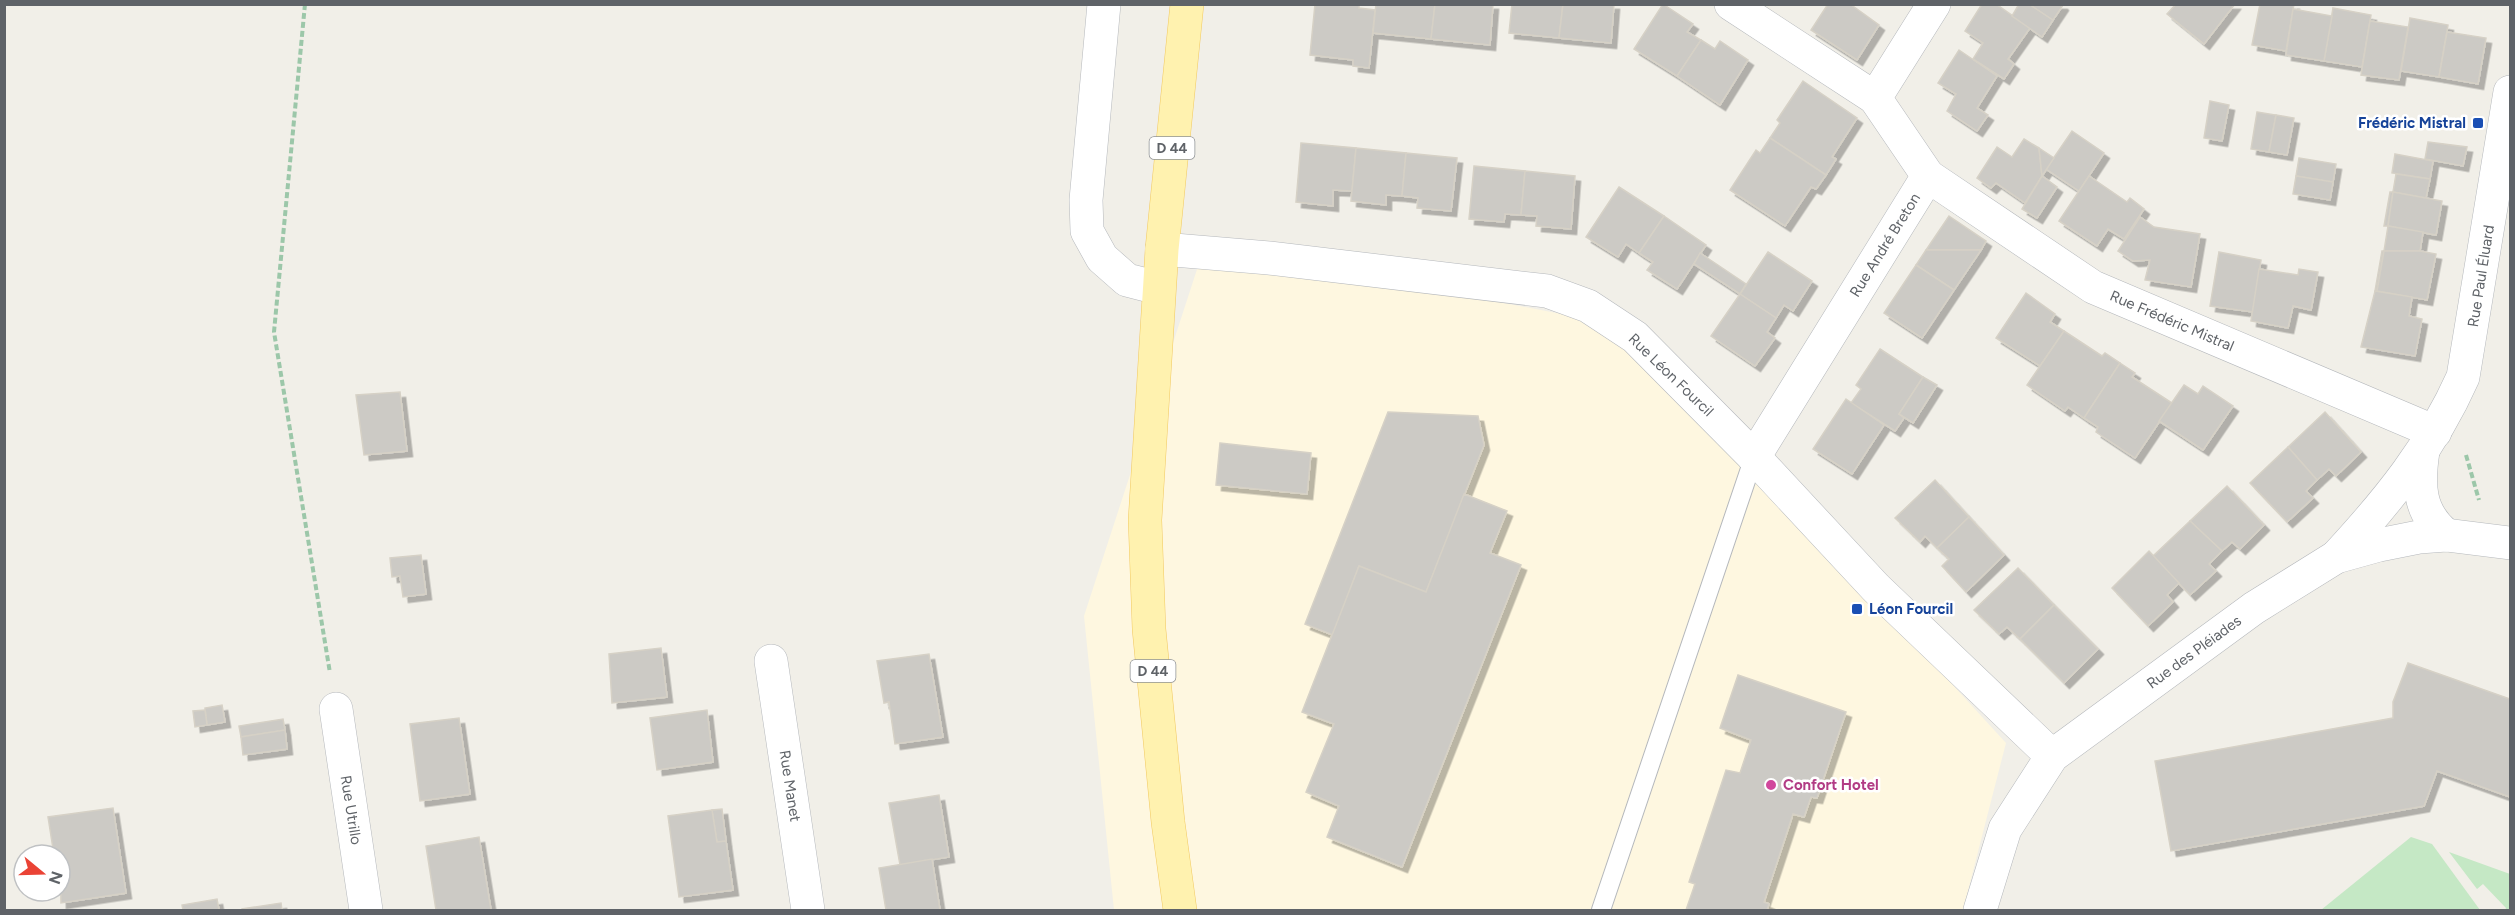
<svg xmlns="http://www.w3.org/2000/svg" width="2515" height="915" viewBox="0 0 2515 915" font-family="Figtree,sans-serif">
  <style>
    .commercial { fill: #fef7e0 }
    .green { fill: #c5e8c5 }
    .building { fill: #cccac5; stroke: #d6d1c6; stroke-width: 1.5; filter: url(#shadow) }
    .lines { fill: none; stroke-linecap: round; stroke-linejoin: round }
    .lane-casing { stroke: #b5b8bc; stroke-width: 20 }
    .street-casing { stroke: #b5b8bc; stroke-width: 34 }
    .primary-casing { stroke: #f2c960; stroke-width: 34 }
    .path { stroke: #9cc7a9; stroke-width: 4; stroke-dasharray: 6 3; stroke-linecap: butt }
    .lane { stroke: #fff; stroke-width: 18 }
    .street { stroke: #fff; stroke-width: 33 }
    .primary { stroke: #fff2af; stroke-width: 33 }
    .transit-dot { fill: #1a4fb4; stroke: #fff; stroke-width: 2 }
    .hotel-dot { fill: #d1479c; stroke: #fff; stroke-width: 2 }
    .labels { text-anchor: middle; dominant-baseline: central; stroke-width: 5; stroke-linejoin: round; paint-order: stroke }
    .shield { fill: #fff; stroke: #8f9295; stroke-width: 1.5 }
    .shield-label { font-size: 14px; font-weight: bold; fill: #5f6368 }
    .transit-label { font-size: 15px; font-weight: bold; fill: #164399; stroke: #fff; text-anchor: end }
    .street-label { font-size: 15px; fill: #5f6368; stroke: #fff }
    .hotel-label { font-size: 15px; font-weight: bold; fill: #b23c85; stroke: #fff; text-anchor: start }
  </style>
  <defs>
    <filter id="shadow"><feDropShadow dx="5.5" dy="5.5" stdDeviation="0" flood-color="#0004"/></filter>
  </defs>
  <rect width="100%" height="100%" fill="#f1efe8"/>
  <path class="commercial" d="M 1203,251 L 1269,258 L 1624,326 L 2006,743 L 1963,910 L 1114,910 L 1084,616 Z"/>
  <g class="green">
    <path d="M 2411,837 L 2432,844 L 2480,910 L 2321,910 Z"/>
    <path d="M 2449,852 L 2510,874 L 2510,910 L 2505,910 L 2506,908 L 2483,884 L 2477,889 Z"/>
  </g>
  <g class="building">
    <path d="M 1315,4 L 1359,4 L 1359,8 L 1375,10 L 1369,68 L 1353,66 L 1353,60 L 1310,55 Z"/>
    <path d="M 1376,4 L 1435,4 L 1431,39 L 1373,33 Z"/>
    <path d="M 1435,4 L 1493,4 L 1490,45 L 1431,39 Z"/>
    <path d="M 1512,4 L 1563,4 L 1559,38 L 1509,33 Z"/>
    <path d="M 1563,4 L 1614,4 L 1611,43 L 1559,38 Z"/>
    <path d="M 1663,4 L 1693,24 L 1687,32 L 1701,40 L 1677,76 L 1634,49 Z"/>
    <path d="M 1828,4 L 1850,4 L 1879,25 L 1857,60 L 1811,30 Z"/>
    <path d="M 1982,4 L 1996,4 L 2030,28 L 2008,59 L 2014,64 L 2004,79 L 1973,59 L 1983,43 L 1965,31 Z"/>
    <path d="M 2019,4 L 2029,4 L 2053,20 L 2042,37 L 2012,16 Z"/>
    <path d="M 2029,4 L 2062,4 L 2063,5 L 2053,20 Z"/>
    <path d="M 2176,4 L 2235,4 L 2204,44 L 2167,14 Z"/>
    <path d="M 2260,4 L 2294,4 L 2286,51 L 2252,45 Z"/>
    <path d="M 2333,8 L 2371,15 L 2362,67 L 2324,61 Z"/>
    <path d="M 2293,9 L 2332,16 L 2324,61 L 2286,55 Z"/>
    <path d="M 2410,18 L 2448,25 L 2439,77 L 2401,71 Z"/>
    <path d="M 2370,21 L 2408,27 L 2399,80 L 2361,75 Z"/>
    <path d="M 2447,32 L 2486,38 L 2478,84 L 2439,77 Z"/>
    <path d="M 1701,40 L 1715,49 L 1720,41 L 1748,60 L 1720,105 L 1677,76 Z"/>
    <path d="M 1959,50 L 1997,76 L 1977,108 L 1988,115 L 1977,131 L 1947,111 L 1956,94 L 1938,83 Z"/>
    <path d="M 1803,81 L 1857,118 L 1832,157 L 1836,159 L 1826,175 L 1770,138 L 1780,123 L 1777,120 Z"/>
    <path d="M 2210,101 L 2229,105 L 2222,141 L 2204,138 Z"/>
    <path d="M 2257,112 L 2276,115 L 2269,152 L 2251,149 Z"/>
    <path d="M 2276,115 L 2294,118 L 2287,155 L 2269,152 Z"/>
    <path d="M 2072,131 L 2104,153 L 2079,191 L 2046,169 Z"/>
    <path d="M 1770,138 L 1826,175 L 1816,189 L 1811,187 L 1785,226 L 1730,190 L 1756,150 L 1760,153 Z"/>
    <path d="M 2024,139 L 2039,148 L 2042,176 L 2025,203 L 1996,183 L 1991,188 L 1977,178 L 1997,147 L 2012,157 Z"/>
    <path d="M 2428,142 L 2467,147 L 2463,166 L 2425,159 Z"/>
    <path d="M 1301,143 L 1356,148 L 1352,191 L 1333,190 L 1333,206 L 1296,202 Z"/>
    <path d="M 1356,148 L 1406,153 L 1402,196 L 1386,195 L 1386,205 L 1351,201 Z"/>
    <path d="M 2039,148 L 2054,158 L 2042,176 Z"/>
    <path d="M 1406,153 L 1457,158 L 1451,211 L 1417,208 L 1418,198 L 1402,196 Z"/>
    <path d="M 2395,154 L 2433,161 L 2430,179 L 2392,173 Z"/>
    <path d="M 2299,158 L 2336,164 L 2333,182 L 2296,176 Z"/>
    <path d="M 1474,166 L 1525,171 L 1521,215 L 1505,214 L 1504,222 L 1469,219 Z"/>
    <path d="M 1525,171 L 1575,176 L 1571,229 L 1536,226 L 1537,216 L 1521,215 Z"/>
    <path d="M 2396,174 L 2430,179 L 2426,198 L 2393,192 Z"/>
    <path d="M 2042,176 L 2057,187 L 2037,218 L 2022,209 Z"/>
    <path d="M 2089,176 L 2127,202 L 2130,198 L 2144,209 L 2124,239 L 2108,229 L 2097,246 L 2059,221 Z"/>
    <path d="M 2296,176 L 2333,182 L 2330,200 L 2293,194 Z"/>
    <path d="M 1619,187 L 1664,216 L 1639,253 L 1626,244 L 1618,257 L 1586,237 Z"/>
    <path d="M 2390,192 L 2393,192 L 2388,226 L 2384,226 Z"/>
    <path d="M 2393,192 L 2442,201 L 2436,235 L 2388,226 Z"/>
    <path d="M 1664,216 L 1706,245 L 1677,289 L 1647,270 L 1653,262 L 1639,253 Z"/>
    <path d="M 1949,216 L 1986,241 L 1981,250 L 1926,250 Z"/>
    <path d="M 2140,217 L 2154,227 L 2200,234 L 2191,287 L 2145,280 L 2150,260 L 2133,261 L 2118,251 Z"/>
    <path d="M 2388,226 L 2423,232 L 2420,251 L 2384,251 Z"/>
    <path d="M 1926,250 L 1981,250 L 1954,290 L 1916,265 Z"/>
    <path d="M 2382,251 L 2384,251 L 2377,291 L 2375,291 Z"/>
    <path d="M 2384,251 L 2420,251 L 2436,254 L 2427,300 L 2377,291 Z"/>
    <path d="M 1768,252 L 1812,281 L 1793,311 L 1784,305 L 1776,318 L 1740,294 Z"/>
    <path d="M 2219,252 L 2261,260 L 2253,312 L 2210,306 Z"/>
    <path d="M 1700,253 L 1746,284 L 1740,294 L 1694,264 Z"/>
    <path d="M 1916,265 L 1954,290 L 1922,338 L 1884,313 Z"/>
    <path d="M 2259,269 L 2298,275 L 2299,269 L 2318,272 L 2311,310 L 2293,306 L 2288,328 L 2251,321 Z"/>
    <path d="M 2375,291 L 2412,297 L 2409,316 L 2422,319 L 2415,356 L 2361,347 Z"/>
    <path d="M 2026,293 L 2055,314 L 2050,322 L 2064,331 L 2040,366 L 1996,338 Z"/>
    <path d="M 1740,294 L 1776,318 L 1767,332 L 1775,338 L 1755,366 L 1711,336 Z"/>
    <path d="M 2064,331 L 2102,356 L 2105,353 L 2120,363 L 2084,418 L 2068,407 L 2065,411 L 2027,385 Z"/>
    <path d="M 1880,349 L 1923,377 L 1899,414 L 1904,418 L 1895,431 L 1851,403 L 1861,389 L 1856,385 Z"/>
    <path d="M 2120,363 L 2135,373 L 2132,377 L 2172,403 L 2135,458 L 2096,432 L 2098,427 L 2084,418 Z"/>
    <path d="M 1923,377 L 1937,385 L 1913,423 L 1899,414 Z"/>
    <path d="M 2184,385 L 2198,394 L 2203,386 L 2233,406 L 2203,450 L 2159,421 Z"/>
    <path d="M 400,392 L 407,451 L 364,455 L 356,395 Z"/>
    <path d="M 1846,399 L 1884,425 L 1852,474 L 1813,449 Z"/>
    <path d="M 1388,412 L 1478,416 L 1484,445 L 1426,592 L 1359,566 L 1333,635 L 1305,624 Z"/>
    <path d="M 2325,412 L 2361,452 L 2336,476 L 2329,469 L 2317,480 L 2288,447 Z"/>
    <path d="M 1220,443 L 1311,453 L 1307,494 L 1216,485 Z"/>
    <path d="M 2288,447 L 2317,480 L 2306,491 L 2313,498 L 2287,522 L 2250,483 Z"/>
    <path d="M 1935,480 L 1969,517 L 1937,548 L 1925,536 L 1920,542 L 1895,518 Z"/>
    <path d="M 2227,486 L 2264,525 L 2240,549 L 2232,542 L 2222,551 L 2190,521 Z"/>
    <path d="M 1464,494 L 1507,511 L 1490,553 L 1521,565 L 1402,867 L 1327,837 L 1339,806 L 1306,792 L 1334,724 L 1302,712 L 1359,566 L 1426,592 Z"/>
    <path d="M 1969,517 L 2004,555 L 1966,592 L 1942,566 L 1949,559 L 1937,548 Z"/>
    <path d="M 2190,521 L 2222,551 L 2209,564 L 2216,571 L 2190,595 L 2153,556 Z"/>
    <path d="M 2149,551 L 2179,583 L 2167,595 L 2173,602 L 2148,626 L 2112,588 Z"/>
    <path d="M 421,555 L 426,594 L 403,597 L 400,576 L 392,577 L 390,558 Z"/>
    <path d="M 2018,568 L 2054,605 L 2020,639 L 2007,627 L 1999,634 L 1974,610 Z"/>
    <path d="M 2054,605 L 2098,649 L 2064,683 L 2020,639 Z"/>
    <path d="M 661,648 L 667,697 L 612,703 L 609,654 Z"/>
    <path d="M 929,654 L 943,737 L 895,744 L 889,702 L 884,703 L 877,661 Z"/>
    <path d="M 2408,663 L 2510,699 L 2510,797 L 2437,771 L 2424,806 L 2171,851 L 2155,761 L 2393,718 L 2393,702 Z"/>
    <path d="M 1738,675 L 1846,712 L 1817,798 L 1811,797 L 1804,817 L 1793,814 L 1764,902 L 1769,904 L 1767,910 L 1686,910 L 1695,884 L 1689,882 L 1726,770 L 1740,773 L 1751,740 L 1720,728 Z"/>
    <path d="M 222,705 L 225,722 L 207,725 L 205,708 Z"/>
    <path d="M 205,710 L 207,725 L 195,727 L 193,711 Z"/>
    <path d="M 707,710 L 713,762 L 657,770 L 650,718 Z"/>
    <path d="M 459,718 L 470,794 L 420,801 L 410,724 Z"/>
    <path d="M 283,719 L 285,730 L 241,737 L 239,726 Z"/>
    <path d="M 285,730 L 287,749 L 243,755 L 241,737 Z"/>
    <path d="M 939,795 L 949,857 L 900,865 L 889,803 Z"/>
    <path d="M 113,808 L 126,893 L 61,903 L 60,855 L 54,855 L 48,817 Z"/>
    <path d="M 722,809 L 726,841 L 717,842 L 712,810 Z"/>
    <path d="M 712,810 L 717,842 L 726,841 L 733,890 L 679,897 L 668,816 Z"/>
    <path d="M 479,837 L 491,910 L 436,910 L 426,846 Z"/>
    <path d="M 932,859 L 940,910 L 886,910 L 879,868 Z"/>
    <path d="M 217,899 L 219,910 L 183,910 L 182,905 Z"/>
    <path d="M 281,903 L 282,910 L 242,910 L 242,909 Z"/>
  </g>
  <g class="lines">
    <g class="lane-casing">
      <path id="lane" d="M 1601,910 L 1754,457"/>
    </g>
    <g class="street-casing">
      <g id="street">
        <path d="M 1104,4 L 1086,200 L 1087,231 L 1102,258 L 1127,280 L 1158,288"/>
        <path d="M 1731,4 L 1875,98"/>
        <path d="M 1928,176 L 2093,287 L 2435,432"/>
        <path d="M 1162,249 L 1269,258 L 1547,291 L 1588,306 L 1635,337 L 1754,457 L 1876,588 L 2052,756"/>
        <path d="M 2423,451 C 2418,484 2418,512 2446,535"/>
        <path d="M 1754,457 L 1928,176 L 1875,98 L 1934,4"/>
        <path d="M 2336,557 C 2387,502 2432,447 2463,377 L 2510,92"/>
        <path d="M 771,661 L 808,910"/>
        <path d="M 336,709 L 366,910"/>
        <path d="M 1980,910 L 2005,829 L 2052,756 L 2254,608 L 2336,557 L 2379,545 L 2419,537 L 2446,535 L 2510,543"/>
      </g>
    </g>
    <g class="primary-casing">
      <path id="primary" d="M 1180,910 L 1168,822 L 1149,629 L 1145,520 L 1162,249 L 1187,4"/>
    </g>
    <g class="path">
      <path d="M 305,4 L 274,332 L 330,673"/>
      <path d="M 2466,455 L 2479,500"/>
    </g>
    <use href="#lane" class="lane"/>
    <use href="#street" class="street"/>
    <use href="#primary" class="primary"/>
  </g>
  <g class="transit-dot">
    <rect x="2472" y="117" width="12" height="12" rx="3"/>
    <rect x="1851" y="603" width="12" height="12" rx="3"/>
  </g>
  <circle class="hotel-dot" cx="1771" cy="785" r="6"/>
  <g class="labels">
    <g class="shield">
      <rect x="1149.5" y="137" width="45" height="22" rx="4.5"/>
      <rect x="1130.5" y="660" width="45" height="22" rx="4.5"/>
    </g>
    <g class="shield-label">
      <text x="1172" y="148">D 44</text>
      <text x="1153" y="671">D 44</text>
    </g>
    <g class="transit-label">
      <text x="2466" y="123">Frédéric Mistral</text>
      <text x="1869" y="609" text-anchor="start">Léon Fourcil</text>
    </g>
    <g class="street-label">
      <text transform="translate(1885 245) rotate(-58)">Rue André Breton</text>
      <text transform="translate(2481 276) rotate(-81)">Rue Paul Éluard</text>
      <text transform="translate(2172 321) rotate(23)">Rue Frédéric Mistral</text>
      <text transform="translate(1671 375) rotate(44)">Rue Léon Fourcil</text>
      <text transform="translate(2194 652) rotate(-36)">Rue des Pléiades</text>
      <text transform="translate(790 786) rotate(81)">Rue Manet</text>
      <text transform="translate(351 810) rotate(81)">Rue Utrillo</text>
    </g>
    <g class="hotel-label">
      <text x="1783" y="785">Confort Hotel</text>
    </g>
  </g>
  <rect width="2515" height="915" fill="none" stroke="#5f6368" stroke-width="12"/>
  <g transform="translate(42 873) rotate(109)"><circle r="28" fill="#ffffff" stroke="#bfc1c3" stroke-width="1.5"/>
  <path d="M0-4.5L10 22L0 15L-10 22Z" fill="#ea4335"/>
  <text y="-9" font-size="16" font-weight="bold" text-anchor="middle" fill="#5f6368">N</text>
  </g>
</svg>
